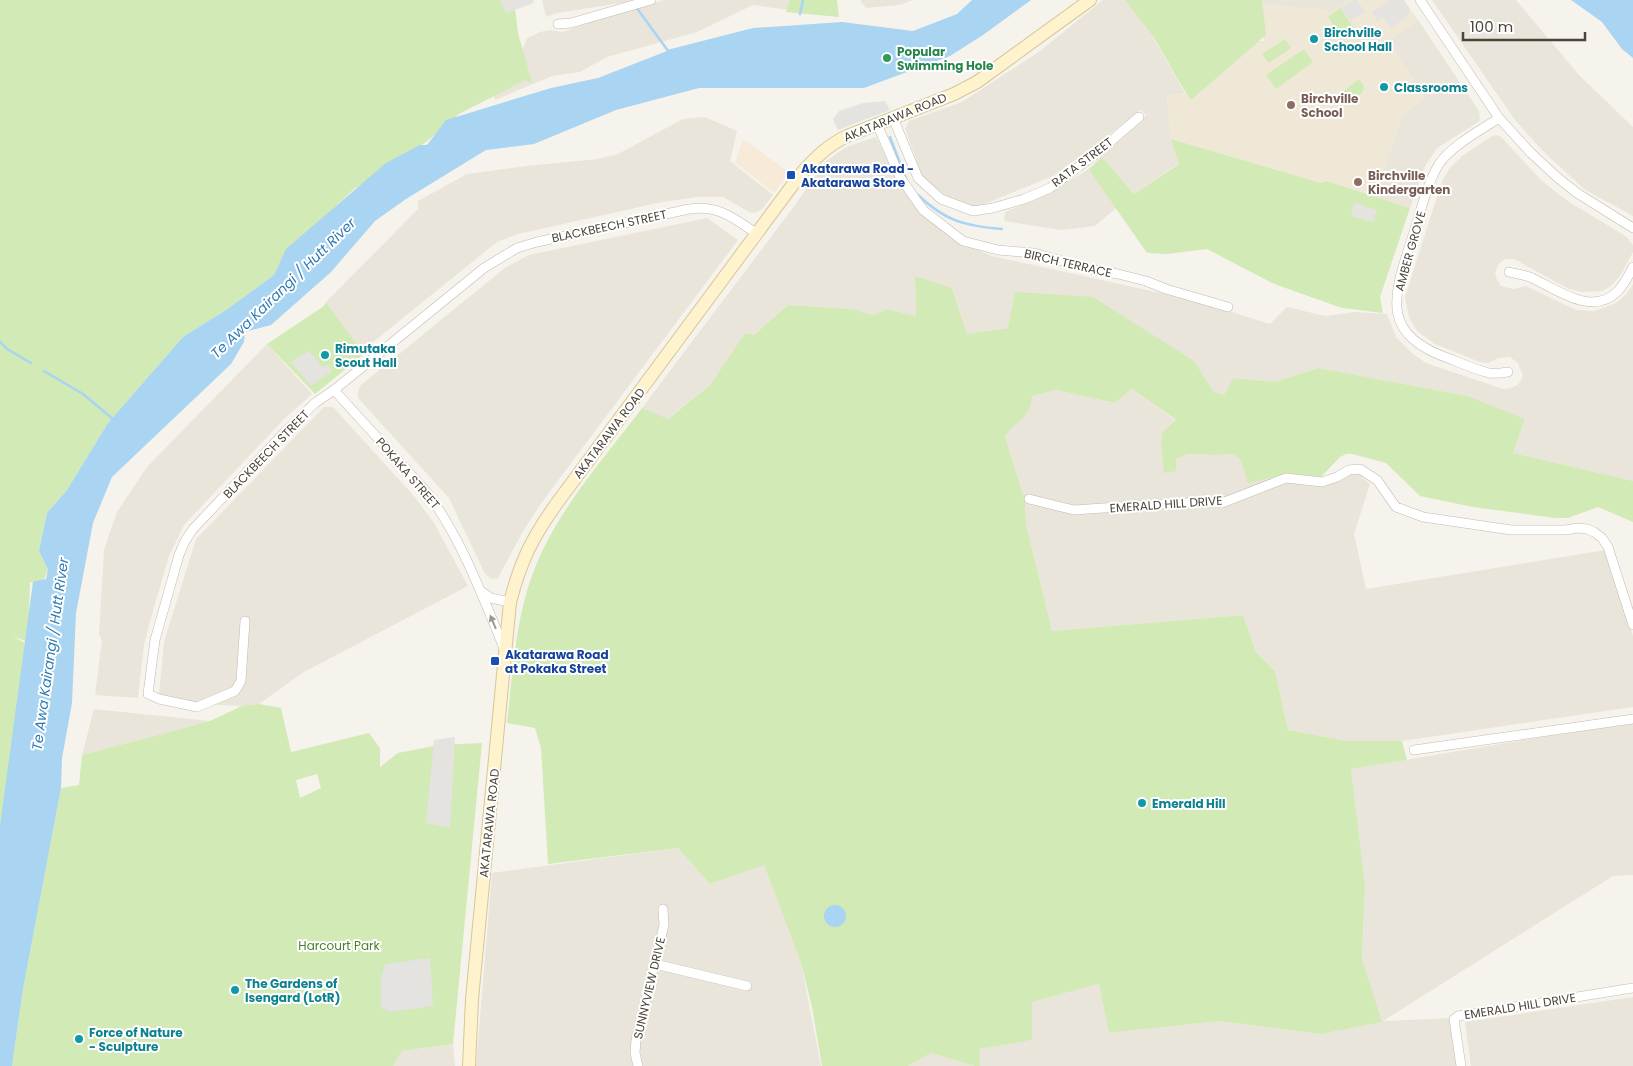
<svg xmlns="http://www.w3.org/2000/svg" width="1633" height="1066" viewBox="0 0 1633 1066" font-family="Poppins,sans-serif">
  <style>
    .residential { fill: #eae5da }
    .commercial { fill: #f7ead8 }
    .education { fill: #efe8d6 }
    .green { fill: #d2eab5; fill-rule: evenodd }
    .parking { fill: #e5e3e0 }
    .water { fill: #a9d4f2 }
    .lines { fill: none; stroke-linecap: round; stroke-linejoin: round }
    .stream { stroke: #a9d4f2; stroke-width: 2.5 }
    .street-casing { stroke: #c2bbae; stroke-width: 10 }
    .secondary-casing { stroke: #d6c79b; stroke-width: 14 }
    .street { stroke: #fff; stroke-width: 9 }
    .secondary { stroke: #fff3cd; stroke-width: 12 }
    .oneway { fill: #9c9892 }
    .culture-dot { fill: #0f9aa8; stroke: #fff; stroke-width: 2 }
    .leisure-dot { fill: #2e9e5b; stroke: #fff; stroke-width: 2 }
    .education-dot { fill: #8d6e63; stroke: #fff; stroke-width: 2 }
    .transit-dot { fill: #1a4fb4; stroke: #fff; stroke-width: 2 }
    .labels { text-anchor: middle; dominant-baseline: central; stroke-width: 4; stroke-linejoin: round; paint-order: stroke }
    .culture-label { font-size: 12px; font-weight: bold; fill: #0d838f; stroke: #fff; text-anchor: start }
    .leisure-label { font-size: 12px; font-weight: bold; fill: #27864d; stroke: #fff; text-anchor: start }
    .education-label { font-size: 12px; font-weight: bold; fill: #785e54; stroke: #fff; text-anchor: start }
    .street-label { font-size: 12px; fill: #4b4439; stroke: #fff }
    .transit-label { font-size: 12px; font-weight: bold; fill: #164399; stroke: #fff; text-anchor: start }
    .park-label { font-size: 12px; fill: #4a7f2a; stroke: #fff }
    .water-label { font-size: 14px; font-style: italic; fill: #2e7ab2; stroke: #fff }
  </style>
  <rect width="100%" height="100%" fill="#f6f3ec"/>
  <g class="residential">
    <path d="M 542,0 L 632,0 L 621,3 L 557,13 L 546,17 Z"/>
    <path d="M 664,0 L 798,0 L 795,11 L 753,5 L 697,32 L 607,57 L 580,72 L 552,76 L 495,100 L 486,76 L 521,53 L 527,38 L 540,32 L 550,30 L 563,32 L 622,11 L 629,11 Z"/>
    <path d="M 860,0 L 913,0 L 899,5 L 866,8 Z"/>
    <path d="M 1103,0 L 1125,0 L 1150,32 L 1185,93 L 1167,96 L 1171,139 L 1179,163 L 1134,194 L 1103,158 L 1089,170 L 1116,208 L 1095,226 L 1061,230 L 1004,221 L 1005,212 L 1041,197 L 1086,171 L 1146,115 L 1141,110 L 1088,151 L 1053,176 L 977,207 L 957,203 L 924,180 L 905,129 L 909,121 L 962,102 L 1040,51 Z"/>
    <path d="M 1259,0 L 1350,0 L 1333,11 L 1259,4 Z"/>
    <path d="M 1432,0 L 1516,0 L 1578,74 L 1633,127 L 1633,216 L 1584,189 L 1544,152 L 1515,120 Z"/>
    <path d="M 1418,20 L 1479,111 L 1480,121 L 1437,148 L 1425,166 L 1410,208 L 1374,196 L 1403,114 L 1425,97 L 1387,41 Z"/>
    <path d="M 705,117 L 737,131 L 730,161 L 773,195 L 763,208 L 757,212 L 751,213 L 723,197 L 697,197 L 662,202 L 518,234 L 497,242 L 362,351 L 326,302 L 418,209 L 418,201 L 467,174 L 527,166 L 598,159 L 618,154 L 683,119 Z"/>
    <path d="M 1497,135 L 1501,137 L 1542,181 L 1569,202 L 1627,237 L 1633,245 L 1633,252 L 1620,276 L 1610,287 L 1602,291 L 1582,292 L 1569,289 L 1514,259 L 1505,259 L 1499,264 L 1495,272 L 1497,280 L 1501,286 L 1513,289 L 1526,286 L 1576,310 L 1595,311 L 1616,303 L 1626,295 L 1633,284 L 1633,481 L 1513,453 L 1525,419 L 1468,396 L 1318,368 L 1275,382 L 1233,378 L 1224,396 L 1214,392 L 1194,361 L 1008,328 L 967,334 L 952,288 L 915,277 L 916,316 L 887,309 L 873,315 L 852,309 L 788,305 L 754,335 L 745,333 L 710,385 L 667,419 L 642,408 L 795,205 L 825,162 L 846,147 L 876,137 L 893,172 L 920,212 L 956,241 L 992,256 L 1197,301 L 1270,324 L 1287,307 L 1325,316 L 1355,312 L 1387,314 L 1396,337 L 1413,354 L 1426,363 L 1503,389 L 1511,388 L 1518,385 L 1523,376 L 1518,363 L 1510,357 L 1499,358 L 1488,363 L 1480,362 L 1435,344 L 1417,331 L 1409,317 L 1405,297 L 1442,181 L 1450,168 L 1462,156 L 1492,136 Z"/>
    <path d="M 707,218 L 738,240 L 542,502 L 522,533 L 498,578 L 492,579 L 485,574 L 449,498 L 358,398 L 358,392 L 361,385 L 506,267 L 529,255 Z"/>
    <path d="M 267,344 L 312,394 L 284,419 L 184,525 L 169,556 L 149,625 L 144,645 L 138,698 L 95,695 L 102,640 L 99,635 L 104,550 L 117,512 L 147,467 Z"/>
    <path d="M 1132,389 L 1176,421 L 1176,459 L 1188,454 L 1215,455 L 1233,454 L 1271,477 L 1284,475 L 1322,476 L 1324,483 L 1357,472 L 1370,484 L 1354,534 L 1366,589 L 1606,550 L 1615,581 L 1633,636 L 1633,707 L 1402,741 L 1347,741 L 1288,730 L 1275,671 L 1256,652 L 1243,615 L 1052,631 L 1026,524 L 1025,501 L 1005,438 L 1032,396 L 1056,390 L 1113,403 Z"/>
    <path d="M 324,407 L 333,407 L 413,495 L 434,523 L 468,586 L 304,672 L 259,704 L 242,706 L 197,704 L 159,694 L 164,642 L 196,539 Z"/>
    <path d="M 94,709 L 210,721 L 82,755 Z"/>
    <path d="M 1633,722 L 1633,875 L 1613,876 L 1383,1021 L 1451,1018 L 1458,1066 L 980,1066 L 978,1049 L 1032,1040 L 1032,1002 L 1099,984 L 1109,1033 L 1219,1021 L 1321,1034 L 1381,1022 L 1362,959 L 1365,885 L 1351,769 Z"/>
    <path d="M 678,848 L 710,884 L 764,864 L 801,963 L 821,1066 L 476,1066 L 492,873 Z"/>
    <path d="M 1633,997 L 1633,1066 L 1471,1066 L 1465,1022 Z"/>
    <path d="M 453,1044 L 455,1066 L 393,1066 L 402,1051 Z"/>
    <path d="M 931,1053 L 975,1066 L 908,1066 Z"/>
  </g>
  <path class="commercial" d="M 743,139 L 789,172 L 774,193 L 735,163 Z"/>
  <path class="education" d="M 1350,0 L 1404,0 L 1418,20 L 1387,41 L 1425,97 L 1403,114 L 1374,196 L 1327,181 L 1321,183 L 1171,139 L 1167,95 L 1184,94 L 1241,41 L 1264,41 L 1259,4 L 1333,11 Z"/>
  <g class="green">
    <path d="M 0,0 L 514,0 L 518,33 L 532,83 L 525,80 L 459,114 L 426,142 L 354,189 L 285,253 L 274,275 L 226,310 L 183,337 L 108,423 L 67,490 L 47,513 L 39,551 L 48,569 L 42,584 L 30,582 L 28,642 L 12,636 L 25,643 L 0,848 Z"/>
    <path d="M 790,0 L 837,0 L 839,17 L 786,12 Z"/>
    <path d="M 1125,0 L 1262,0 L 1266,35 L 1191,100 C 1177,80 1167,59 1154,38 C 1145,25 1134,13 1125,0 Z"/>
    <path d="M 1340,8 L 1356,31 L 1344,40 L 1328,17 Z"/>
    <path d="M 1285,39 L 1291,48 L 1269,63 L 1262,54 Z"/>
    <path d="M 1304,49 L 1313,62 L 1276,89 L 1266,75 Z"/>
    <path d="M 1359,79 L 1364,86 L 1362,93 L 1350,101 L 1344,91 Z"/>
    <path d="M 1171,139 L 1321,183 L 1327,181 L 1410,208 L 1380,297 L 1383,313 L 1342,308 L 1291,290 L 1272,283 L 1207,249 L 1167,254 L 1147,253 L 1089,170 L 1102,157 L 1134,194 L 1179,164 Z"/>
    <path d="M 915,276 L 952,288 L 967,334 L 1008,328 L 1015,292 L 1093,297 L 1194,361 L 1214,392 L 1224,395 L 1233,378 L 1275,382 L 1318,368 L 1468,396 L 1525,419 L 1513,453 L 1633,481 L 1633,522 L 1598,507 L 1568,518 L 1555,518 L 1473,507 L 1420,496 L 1386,463 L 1352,454 L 1346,454 L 1340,457 L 1322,476 L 1284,475 L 1248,483 L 1241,460 L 1233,454 L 1215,455 L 1188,454 L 1176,459 L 1176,471 L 1164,473 L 1161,443 L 1162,433 L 1176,420 L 1132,389 L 1114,403 L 1056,390 L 1032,396 C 1031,419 1015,420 1005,437 L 1025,501 L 1026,524 L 1052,631 L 1243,615 L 1256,652 L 1275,671 L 1288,730 L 1347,741 L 1402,741 L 1407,760 L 1351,769 L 1365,885 L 1362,959 L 1382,1022 L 1321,1034 L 1219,1021 L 1109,1033 L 1099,984 L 1032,1002 L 1032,1040 L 979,1049 L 980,1066 L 975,1066 L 931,1053 L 908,1066 L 822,1066 L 812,1007 L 801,963 L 764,865 L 710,884 L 678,848 L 548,864 L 541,748 L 535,728 L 507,723 C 513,673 515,621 533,573 C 556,511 603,460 642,408 L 668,419 L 710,385 L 745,333 L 754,335 L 788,305 L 852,309 L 873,315 L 887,309 L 916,316 Z"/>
    <path d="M 326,302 L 364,354 L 315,394 L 267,344 L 324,306 Z"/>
    <path d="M 259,704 L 281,708 L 291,752 L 369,733 L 380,748 L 380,767 L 398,753 L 439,745 L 482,743 L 453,1044 L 402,1051 L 393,1066 L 12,1066 L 23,989 L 61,788 L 79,785 L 82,755 L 210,721 L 242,706 ZM 317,774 L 321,788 L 300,798 L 296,780 Z"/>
  </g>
  <g class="parking">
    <path d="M 500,0 L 533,0 L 534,3 L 506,13 Z"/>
    <path d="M 1354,0 L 1357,0 L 1365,12 L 1350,21 L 1341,8 Z"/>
    <path d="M 1391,0 L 1404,0 L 1409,8 L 1409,15 L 1391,28 L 1383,17 L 1377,21 L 1372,12 Z"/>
    <path d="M 885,101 L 890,110 L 838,130 L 833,119 L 839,111 L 863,103 Z"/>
    <path d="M 1354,203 L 1377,210 L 1373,222 L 1351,216 Z"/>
    <path d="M 309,351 L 323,367 L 328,365 L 332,371 L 311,386 L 291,362 Z"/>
    <path d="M 455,737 L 450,828 L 426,823 L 434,740 Z"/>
    <path d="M 430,958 L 433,1006 L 390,1012 L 381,1007 L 381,979 L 385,964 Z"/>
  </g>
  <g class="water">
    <path d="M 972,0 L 1031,0 L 983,35 L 950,56 L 864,88 L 699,88 L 616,110 L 534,144 L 486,150 L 406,199 L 375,221 L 331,272 L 271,325 L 245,332 L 244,342 L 231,364 L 112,477 L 93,523 L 76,613 L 72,703 L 62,758 L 61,788 L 23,989 L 12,1066 L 0,1066 L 0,826 L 33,582 L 46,579 L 48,569 L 39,551 L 47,513 L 67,490 L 108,423 L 183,337 L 226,310 L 274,275 L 286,249 L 386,163 L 420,145 L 427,145 L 446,120 L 551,88 L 598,78 L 667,51 L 671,55 L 667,50 L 753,28 L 842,22 L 913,31 L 957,14 Z"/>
    <path d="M 1571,0 L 1633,0 L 1633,58 L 1622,49 L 1602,22 Z"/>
    <circle cx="835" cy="916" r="11"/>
  </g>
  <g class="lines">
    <g class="stream">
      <path d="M 636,7 L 674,59"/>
      <path d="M 800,14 L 803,0"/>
      <path d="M 890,137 L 907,181"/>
      <path d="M 918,195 C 945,221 965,226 1002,229"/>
      <path d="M 0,342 L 7,349 L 31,363"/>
      <path d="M 44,371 L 83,394 L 114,420"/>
    </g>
    <g class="street-casing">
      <g id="street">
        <path d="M 1420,0 L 1499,118 L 1531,153 L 1558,178 L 1577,193 L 1633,228"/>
        <path d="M 558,24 L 571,23 L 651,0"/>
        <path d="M 893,118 L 918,178 L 941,199 L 973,211 L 993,208 L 1024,199 L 1050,188 L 1097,153 L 1139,117"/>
        <path d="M 1499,118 C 1481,130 1451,146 1439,164 C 1427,184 1421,210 1414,232 C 1394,295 1376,334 1453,360 C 1465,365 1477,370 1489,373 C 1495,374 1502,373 1508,372"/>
        <path d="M 877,124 L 900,177 L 923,210 L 963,241 L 998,250 L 1034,253 L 1094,270 L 1118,274 L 1146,281 L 1166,289 L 1228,307"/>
        <path d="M 1509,272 C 1517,274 1525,275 1532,278 C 1558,290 1592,317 1618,291 C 1624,284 1629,275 1633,267"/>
        <path d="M 334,390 L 425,490 C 461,537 481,593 504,648"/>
        <path d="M 1029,499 L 1074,510 L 1177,503 L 1222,503 L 1286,478 L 1322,482 L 1337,477 L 1349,470 L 1360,469 L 1377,480 L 1396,507 L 1423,517 L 1511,530 L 1565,530 L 1578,528 L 1587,529 L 1594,532 L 1602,538 L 1608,547 L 1633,625"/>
        <path d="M 482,592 L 491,598 L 510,602"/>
        <path d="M 245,621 L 241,681 L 235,691 L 197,707 L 159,699 L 148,694 L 155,640 L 179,555 L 185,541 L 193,529 L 285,432 L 315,403 L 334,390 L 484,268 L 517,248 L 537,242 L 689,209 C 719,205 734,218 757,234"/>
        <path d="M 1414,750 L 1633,719"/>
        <path d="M 655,964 L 747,986"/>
        <path d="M 638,1066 L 635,1053 L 636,1040 L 664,925 L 663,909"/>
        <path d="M 1461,1066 L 1454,1019 L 1458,1016 L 1633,988"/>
      </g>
    </g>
    <g class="secondary-casing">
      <path id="secondary" d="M 469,1066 L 472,999 L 510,602 C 521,560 532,538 557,503 L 800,175 C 814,159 828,145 847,136 L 954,94 L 977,82 L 1090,0"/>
    </g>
    <use href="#street" class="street"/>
    <use href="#secondary" class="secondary"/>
  </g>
  <defs><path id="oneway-solid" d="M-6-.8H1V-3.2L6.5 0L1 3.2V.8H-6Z" transform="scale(1.25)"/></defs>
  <use class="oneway" href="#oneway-solid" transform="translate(493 622) rotate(-113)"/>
  <g class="culture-dot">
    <circle cx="1314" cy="39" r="5"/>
    <circle cx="1384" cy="87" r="5"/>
    <circle cx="325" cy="355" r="5"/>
    <circle cx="1142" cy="803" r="5"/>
    <circle cx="235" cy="990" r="5"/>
    <circle cx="79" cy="1039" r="5"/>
  </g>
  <circle class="leisure-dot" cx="887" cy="58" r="5"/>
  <g class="education-dot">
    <circle cx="1291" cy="105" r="5"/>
    <circle cx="1358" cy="182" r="5"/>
  </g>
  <g class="transit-dot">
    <rect x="786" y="170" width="10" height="10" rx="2.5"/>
    <rect x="490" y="656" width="10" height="10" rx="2.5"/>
  </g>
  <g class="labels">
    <g class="culture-label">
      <text x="1324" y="32">Birchville<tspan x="1324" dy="14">School Hall</tspan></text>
      <text x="1394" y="87">Classrooms</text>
      <text x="335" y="348">Rimutaka<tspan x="335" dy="14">Scout Hall</tspan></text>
      <text x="1152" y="803">Emerald Hill</text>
      <text x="245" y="983">The Gardens of<tspan x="245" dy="14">Isengard (LotR)</tspan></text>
      <text x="89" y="1032">Force of Nature<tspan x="89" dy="14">- Sculpture</tspan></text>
    </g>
    <g class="leisure-label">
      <text x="897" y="51">Popular<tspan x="897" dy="14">Swimming Hole</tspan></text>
    </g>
    <g class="education-label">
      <text x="1301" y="98">Birchville<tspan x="1301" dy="14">School</tspan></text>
      <text x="1368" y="175">Birchville<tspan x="1368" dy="14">Kindergarten</tspan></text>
    </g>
    <g class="street-label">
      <text transform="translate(895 117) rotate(-22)">AKATARAWA ROAD</text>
      <text transform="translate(1082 162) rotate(-37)">RATA STREET</text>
      <text transform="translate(609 226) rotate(-12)">BLACKBEECH STREET</text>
      <text transform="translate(1410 251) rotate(-74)">AMBER GROVE</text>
      <text transform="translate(1068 263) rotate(13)">BIRCH TERRACE</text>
      <text transform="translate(609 433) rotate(-53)">AKATARAWA ROAD</text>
      <text transform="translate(266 454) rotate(-46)">BLACKBEECH STREET</text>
      <text transform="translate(408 473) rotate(49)">POKAKA STREET</text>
      <text transform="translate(1166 504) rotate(-4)">EMERALD HILL DRIVE</text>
      <text transform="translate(489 823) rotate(-84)">AKATARAWA ROAD</text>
      <text transform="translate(649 988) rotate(-77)">SUNNYVIEW DRIVE</text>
      <text transform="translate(1520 1006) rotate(-9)">EMERALD HILL DRIVE</text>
    </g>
    <g class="transit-label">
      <text x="801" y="168">Akatarawa Road -<tspan x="801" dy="14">Akatarawa Store</tspan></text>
      <text x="505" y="654">Akatarawa Road<tspan x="505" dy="14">at Pokaka Street</tspan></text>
    </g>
    <g class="park-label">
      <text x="339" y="945">Harcourt Park</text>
    </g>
    <g class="water-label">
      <text transform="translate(283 288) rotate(-44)">Te Awa Kairangi / Hutt River</text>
      <text transform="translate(50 654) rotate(-82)">Te Awa Kairangi / Hutt River</text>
    </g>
  </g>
  <path d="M1463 32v8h122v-8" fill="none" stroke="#4b4439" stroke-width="2.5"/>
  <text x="1470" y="32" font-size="15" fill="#4b4439" stroke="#ffffff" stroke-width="4" paint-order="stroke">100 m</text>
</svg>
